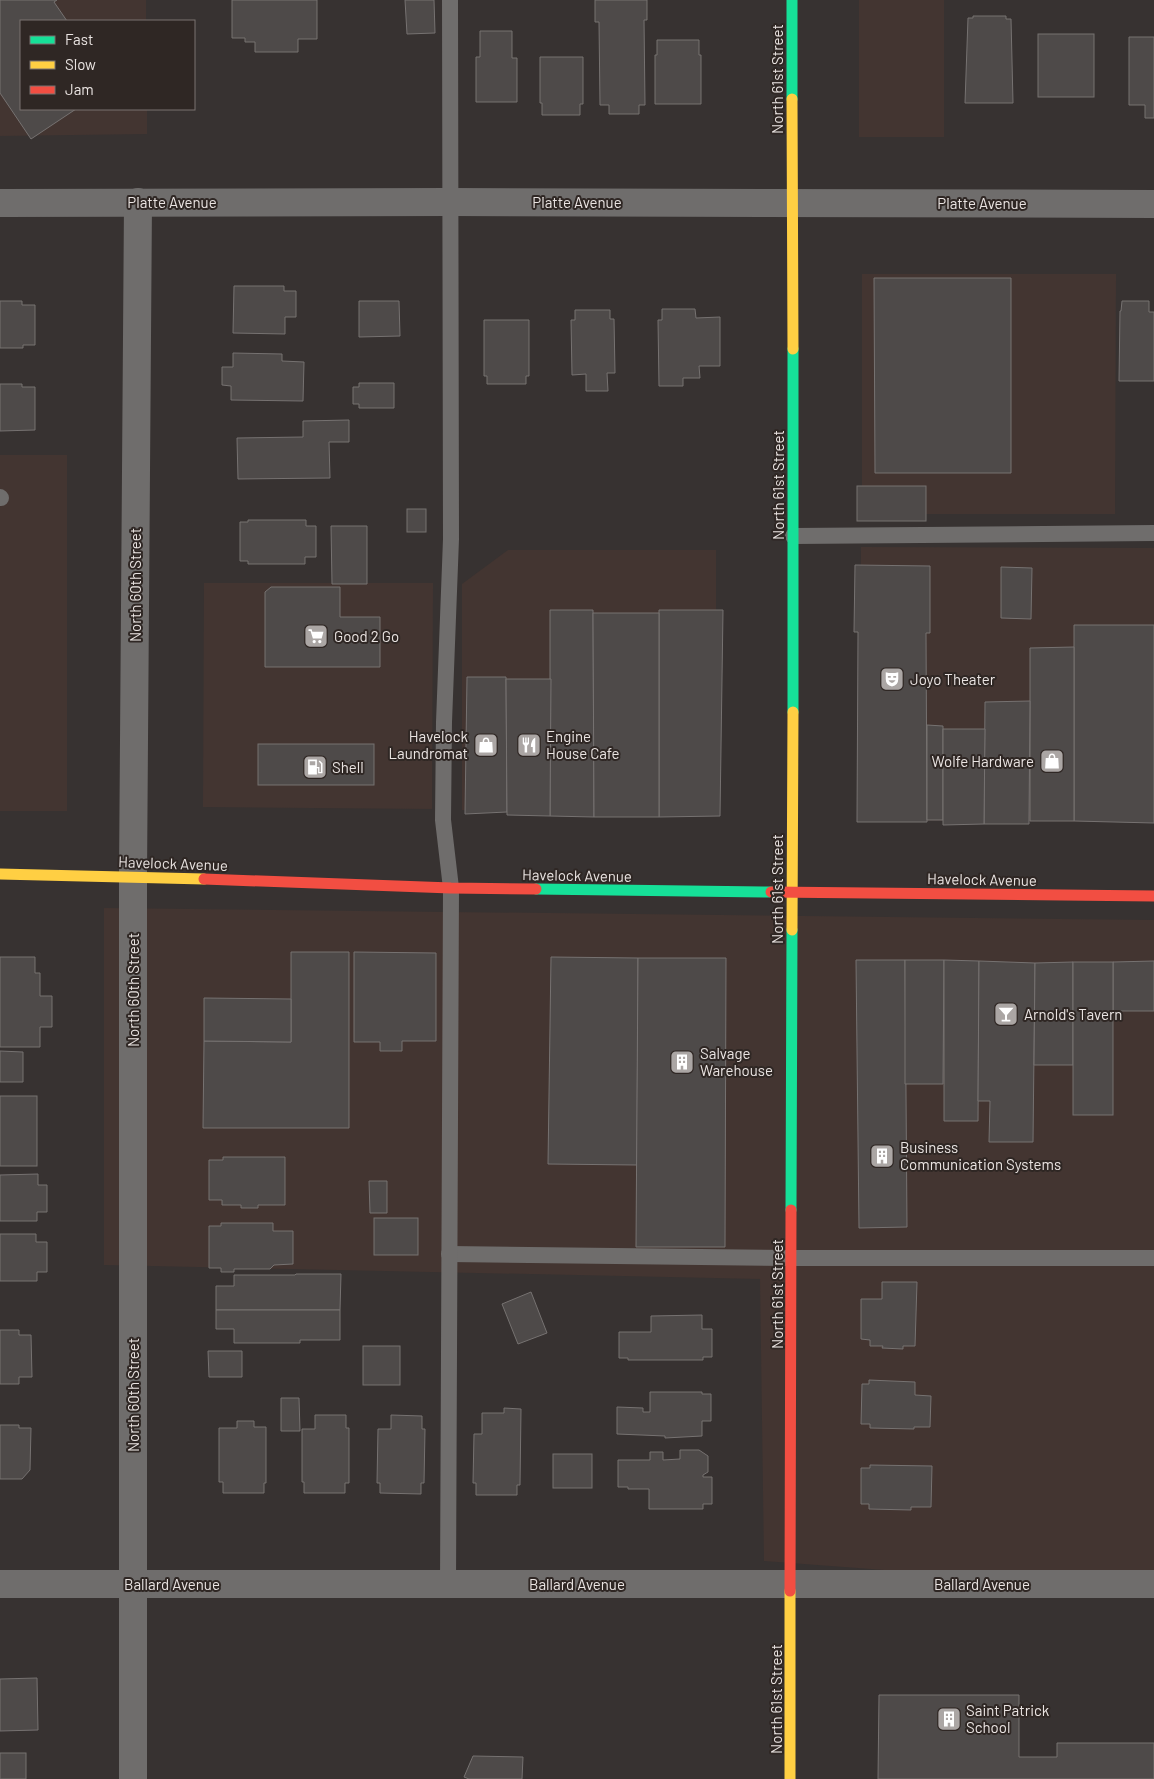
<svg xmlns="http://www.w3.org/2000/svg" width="1154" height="1779" viewBox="0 0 1154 1779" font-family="Barlow,sans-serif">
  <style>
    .built { fill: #433531 }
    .building { fill: #4e4a49; stroke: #767271 }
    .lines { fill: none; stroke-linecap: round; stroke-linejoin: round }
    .lane { stroke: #6f6d6c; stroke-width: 16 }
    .street { stroke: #6f6d6c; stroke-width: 28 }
    .fast { stroke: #16e098; stroke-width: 11 }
    .slow { stroke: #ffcf43; stroke-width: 11 }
    .jam { stroke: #f24e42; stroke-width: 11 }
    .labels { text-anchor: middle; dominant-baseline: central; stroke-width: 4; stroke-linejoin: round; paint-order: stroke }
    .street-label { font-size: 15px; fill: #eae4e2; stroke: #2f2724 }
    .poi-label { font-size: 15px; fill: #eae4e2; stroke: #2f2724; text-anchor: start }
  </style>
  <rect width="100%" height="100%" fill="#373231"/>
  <g class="built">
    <path d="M 0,0 L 146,0 L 146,21 L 21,21 L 21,109 L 147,109 L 147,134 L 0,136 Z"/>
    <rect x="859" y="0" width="85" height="137"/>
    <path d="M 862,274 L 1116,274 L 1115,514 L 862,514 Z"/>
    <rect x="0" y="455" width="67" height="356"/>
    <path d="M 861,547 L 1154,548 L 1154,822 L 859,820 Z"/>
    <path d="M 508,550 L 716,550 L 716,810 L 462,810 L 462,584 Z"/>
    <path d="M 204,583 L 433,583 L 432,809 L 203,807 Z"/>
    <path d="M 104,908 L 1154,920 L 1154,1590 L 764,1561 L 760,1279 L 104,1265 Z"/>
  </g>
  <g class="building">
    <path d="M 0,0 L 57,0 L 54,2 L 67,21 L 21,21 L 21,109 L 76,109 L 31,139 L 0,93 Z"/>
    <path d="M 232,0 L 317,0 L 317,39 L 298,39 L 298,52 L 255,52 L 255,42 L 245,42 L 245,38 L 232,38 Z"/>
    <path d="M 405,0 L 434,0 L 435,33 L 407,34 Z"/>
    <path d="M 595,0 L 647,0 L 647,20 L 644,20 L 645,105 L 639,105 L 639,114 L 609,114 L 609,105 L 600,105 L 599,22 L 595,22 Z"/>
    <path d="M 973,16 L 1006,16 L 1006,19 L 1011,19 L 1013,103 L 965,103 L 968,18 L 973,18 Z"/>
    <path d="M 480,31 L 512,31 L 512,58 L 517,58 L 517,102 L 476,102 L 476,57 L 480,57 Z"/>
    <rect x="1038" y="34" width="56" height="63"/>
    <path d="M 1129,37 L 1154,37 L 1154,118 L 1145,118 L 1145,105 L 1129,105 Z"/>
    <path d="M 657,40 L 699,40 L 699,55 L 701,55 L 701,104 L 655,104 L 655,55 L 657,55 Z"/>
    <path d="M 540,57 L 583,57 L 583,104 L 580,104 L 580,115 L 542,115 L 542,103 L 540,103 Z"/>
    <path d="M 874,278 L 1011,278 L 1011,473 L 875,473 Z"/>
    <path d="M 234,286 L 284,286 L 284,291 L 296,291 L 296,317 L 285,317 L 285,334 L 233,333 Z"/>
    <path d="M 0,301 L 22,301 L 22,305 L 35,305 L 35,345 L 23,345 L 23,348 L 0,348 Z"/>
    <path d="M 359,301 L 399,301 L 400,336 L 359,337 Z"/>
    <path d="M 1122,301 L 1149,301 L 1149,312 L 1154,312 L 1154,381 L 1119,381 L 1120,311 L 1121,311 Z"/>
    <path d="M 662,309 L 695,309 L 696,318 L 720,317 L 720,366 L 699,366 L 700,378 L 683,378 L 683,386 L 659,386 L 658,320 L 662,320 Z"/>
    <path d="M 575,310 L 610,310 L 610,319 L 614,319 L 615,373 L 607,373 L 608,391 L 586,391 L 586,374 L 572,375 L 571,320 L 575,320 Z"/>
    <path d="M 484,320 L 529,320 L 529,376 L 526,376 L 526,384 L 487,384 L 487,376 L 484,376 Z"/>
    <path d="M 233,353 L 282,354 L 282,361 L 304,362 L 303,401 L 231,400 L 231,386 L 222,385 L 222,367 L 233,367 Z"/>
    <path d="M 359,383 L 394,383 L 394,408 L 359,408 L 359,404 L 353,404 L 353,387 L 359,387 Z"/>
    <path d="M 0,384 L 22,384 L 22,387 L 35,387 L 35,430 L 0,431 Z"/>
    <path d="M 349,420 L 349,442 L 329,442 L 330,478 L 238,479 L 237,438 L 303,437 L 303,421 Z"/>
    <rect x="857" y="486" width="69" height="35"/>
    <rect x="407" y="509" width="19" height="23"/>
    <path d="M 248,520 L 306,520 L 306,526 L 316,526 L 316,557 L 305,557 L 305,564 L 248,564 L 248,561 L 240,561 L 240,522 L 248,522 Z"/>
    <path d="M 331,526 L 367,526 L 367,584 L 332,584 Z"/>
    <path d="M 855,565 L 930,566 L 930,633 L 926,633 L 927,822 L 857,822 L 858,632 L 854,632 Z"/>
    <path d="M 1001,567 L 1032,568 L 1031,619 L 1001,618 Z"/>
    <path d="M 271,587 L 340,587 L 340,617 L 380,617 L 380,667 L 265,667 L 265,592 Z"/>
    <path d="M 550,610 L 593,610 L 594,817 L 550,816 Z"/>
    <path d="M 659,610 L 723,610 L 720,816 L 659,817 Z"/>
    <path d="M 593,613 L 659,613 L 659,817 L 594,817 Z"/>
    <path d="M 1074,625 L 1154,625 L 1154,823 L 1074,821 Z"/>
    <path d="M 1074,647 L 1074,821 L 1030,821 L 1030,648 Z"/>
    <path d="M 467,677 L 506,677 L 507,812 L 465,814 Z"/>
    <path d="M 506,679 L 551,679 L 550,816 L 507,815 Z"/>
    <path d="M 1030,701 L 1029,824 L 984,824 L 985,702 Z"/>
    <path d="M 927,725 L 943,726 L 943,820 L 927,820 Z"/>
    <path d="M 943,729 L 985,729 L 984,824 L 943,825 Z"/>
    <rect x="258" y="744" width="116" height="41"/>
    <path d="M 291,952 L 349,952 L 349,1128 L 203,1128 L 204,1041 L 291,1042 Z"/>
    <path d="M 354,952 L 436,953 L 436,1041 L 402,1041 L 402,1051 L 380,1051 L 380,1042 L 354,1042 Z"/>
    <path d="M 0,957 L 35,957 L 35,973 L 40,973 L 40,996 L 52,996 L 52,1027 L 40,1027 L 40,1047 L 0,1047 Z"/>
    <path d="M 551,957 L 638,958 L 637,1165 L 548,1164 Z"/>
    <path d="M 638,958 L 726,958 L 725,1247 L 636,1247 Z"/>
    <path d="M 856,960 L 905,960 L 907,1227 L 859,1228 Z"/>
    <path d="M 905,960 L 944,960 L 943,1084 L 905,1084 Z"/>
    <path d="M 944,960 L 979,961 L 978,1121 L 944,1121 Z"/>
    <path d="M 979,961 L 1035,963 L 1033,1142 L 989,1142 L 990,1101 L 978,1101 Z"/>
    <path d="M 1154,961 L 1154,1011 L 1113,1011 L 1113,962 Z"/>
    <path d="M 1073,962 L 1073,1065 L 1034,1065 L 1035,963 Z"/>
    <rect x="1073" y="962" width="40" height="153"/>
    <path d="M 204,998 L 291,999 L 291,1042 L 204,1041 Z"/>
    <path d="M 0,1051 L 23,1052 L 23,1082 L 0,1082 Z"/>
    <rect x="0" y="1096" width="37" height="70"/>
    <path d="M 223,1157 L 285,1157 L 285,1205 L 258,1205 L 258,1208 L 241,1208 L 241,1205 L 222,1205 L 222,1200 L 209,1200 L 209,1160 L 223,1160 Z"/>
    <path d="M 38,1174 L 38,1185 L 47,1185 L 47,1212 L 37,1212 L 37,1221 L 0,1221 L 0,1175 Z"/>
    <path d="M 369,1181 L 387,1181 L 387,1213 L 370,1213 Z"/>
    <rect x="374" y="1218" width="44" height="37"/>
    <path d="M 221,1223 L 273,1223 L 273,1231 L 293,1231 L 293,1264 L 274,1265 L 270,1269 L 234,1269 L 234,1272 L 221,1272 L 221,1268 L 209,1268 L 209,1226 L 221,1226 Z"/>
    <path d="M 0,1234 L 36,1234 L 36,1242 L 47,1242 L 47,1272 L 37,1272 L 37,1281 L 0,1281 Z"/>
    <path d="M 296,1274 L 341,1274 L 340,1310 L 216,1310 L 216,1286 L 234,1286 L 234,1275 L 295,1275 Z"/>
    <path d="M 882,1282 L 917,1282 L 915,1346 L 903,1346 L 903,1349 L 882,1348 L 883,1346 L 870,1346 L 870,1340 L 861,1339 L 861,1299 L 882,1299 Z"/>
    <path d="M 531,1292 L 547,1333 L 518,1344 L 502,1304 Z"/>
    <path d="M 216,1310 L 340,1310 L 340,1340 L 300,1340 L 300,1343 L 234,1343 L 234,1329 L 216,1329 Z"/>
    <path d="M 702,1315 L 702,1329 L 712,1329 L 712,1357 L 703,1357 L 703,1360 L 628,1360 L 628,1358 L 619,1358 L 619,1332 L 651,1332 L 651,1316 Z"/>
    <path d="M 0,1330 L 19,1330 L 19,1335 L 31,1335 L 32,1377 L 19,1377 L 19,1384 L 0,1384 Z"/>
    <rect x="363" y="1346" width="37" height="39"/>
    <path d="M 208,1351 L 242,1351 L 242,1377 L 209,1377 Z"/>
    <path d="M 869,1380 L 915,1382 L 915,1395 L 931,1396 L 930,1427 L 914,1427 L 914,1429 L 870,1428 L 870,1424 L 861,1424 L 862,1384 L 869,1384 Z"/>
    <path d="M 650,1392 L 702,1392 L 702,1394 L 711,1394 L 711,1421 L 702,1421 L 702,1436 L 665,1438 L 665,1436 L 617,1434 L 617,1407 L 643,1408 L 643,1412 L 650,1412 Z"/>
    <path d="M 281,1398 L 299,1398 L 300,1431 L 281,1431 Z"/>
    <path d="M 504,1408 L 521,1409 L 520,1485 L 517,1485 L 517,1495 L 476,1495 L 476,1483 L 473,1483 L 474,1434 L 482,1434 L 482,1413 L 504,1413 Z"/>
    <path d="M 315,1415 L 346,1415 L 346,1428 L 349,1428 L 349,1483 L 345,1483 L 345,1493 L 304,1493 L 304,1482 L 302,1482 L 302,1429 L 315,1429 Z"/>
    <path d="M 391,1415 L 422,1416 L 422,1429 L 425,1429 L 424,1483 L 421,1483 L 421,1494 L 380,1493 L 380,1483 L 377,1483 L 378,1429 L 391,1429 Z"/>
    <path d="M 237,1421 L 254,1421 L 254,1427 L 266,1427 L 266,1483 L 264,1483 L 264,1493 L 223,1493 L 223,1482 L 219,1482 L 219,1428 L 237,1428 Z"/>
    <path d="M 0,1425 L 19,1425 L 19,1428 L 31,1428 L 30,1470 L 22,1479 L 0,1479 Z"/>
    <path d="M 680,1450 L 699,1450 L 708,1456 L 708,1472 L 703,1475 L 703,1477 L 712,1477 L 712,1504 L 703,1504 L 703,1509 L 649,1509 L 649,1489 L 628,1489 L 628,1487 L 618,1487 L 618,1460 L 650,1460 L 650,1452 L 663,1452 L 663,1460 L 680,1459 Z"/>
    <rect x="553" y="1454" width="39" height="34"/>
    <path d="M 870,1465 L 932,1466 L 931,1507 L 911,1507 L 911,1510 L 869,1509 L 869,1504 L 861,1504 L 861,1468 L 870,1468 Z"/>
    <path d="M 37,1678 L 38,1730 L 0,1731 L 0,1679 Z"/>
    <path d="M 879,1695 L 1019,1695 L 1019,1757 L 1057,1757 L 1057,1743 L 1154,1743 L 1154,1779 L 878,1779 Z"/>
    <rect x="0" y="1753" width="26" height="26"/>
    <path d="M 473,1756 L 523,1757 L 522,1779 L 469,1779 L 464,1777 Z"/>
  </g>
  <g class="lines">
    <g class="lane">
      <path d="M 0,497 L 1,498"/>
      <path d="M 793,536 L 1154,533"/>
      <path d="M 449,1254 L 792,1258 L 1154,1258"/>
      <path d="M 448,1585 L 451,888 L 443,820 L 444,722 L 451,539 L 450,0"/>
    </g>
    <g class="street">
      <path d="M 0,203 L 450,202 L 1154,204"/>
      <path d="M 0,1584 L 1154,1584"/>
      <path d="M 133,1779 L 133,876 L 138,202"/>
    </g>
    <g class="fast">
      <path d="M 792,0 L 792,99"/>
      <path d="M 793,712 L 793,349"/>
      <path d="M 536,889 L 771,892"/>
      <path d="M 791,1210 L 792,930"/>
    </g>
    <g class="slow">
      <path d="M 792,99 L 793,349"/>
      <path d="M 0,874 L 204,879"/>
      <path d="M 792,930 L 793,712"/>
      <path d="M 790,1779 L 790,1591"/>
    </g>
    <g class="jam">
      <path d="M 204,879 L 451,888 L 536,889"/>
      <path d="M 771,892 L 1154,896"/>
      <path d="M 790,1591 L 791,1210"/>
    </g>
  </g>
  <defs>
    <g id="supermarket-square" transform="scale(1.25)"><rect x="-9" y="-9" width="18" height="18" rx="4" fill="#aba6a4" stroke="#2f2724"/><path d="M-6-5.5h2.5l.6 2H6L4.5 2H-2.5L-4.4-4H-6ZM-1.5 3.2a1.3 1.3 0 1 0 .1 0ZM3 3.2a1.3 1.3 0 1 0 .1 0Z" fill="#fff"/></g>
    <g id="theatre-square" transform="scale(1.25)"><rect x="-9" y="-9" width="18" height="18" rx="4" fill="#aba6a4" stroke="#2f2724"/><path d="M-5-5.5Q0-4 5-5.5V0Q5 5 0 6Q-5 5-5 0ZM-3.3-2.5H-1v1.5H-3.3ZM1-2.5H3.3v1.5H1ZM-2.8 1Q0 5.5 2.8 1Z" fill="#fff"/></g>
    <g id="shop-square" transform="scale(1.25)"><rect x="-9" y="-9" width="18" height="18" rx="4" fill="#aba6a4" stroke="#2f2724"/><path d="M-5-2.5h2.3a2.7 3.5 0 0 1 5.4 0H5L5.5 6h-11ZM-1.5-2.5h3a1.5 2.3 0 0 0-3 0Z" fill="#fff"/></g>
    <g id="restaurant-square" transform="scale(1.25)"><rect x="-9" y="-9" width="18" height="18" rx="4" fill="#aba6a4" stroke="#2f2724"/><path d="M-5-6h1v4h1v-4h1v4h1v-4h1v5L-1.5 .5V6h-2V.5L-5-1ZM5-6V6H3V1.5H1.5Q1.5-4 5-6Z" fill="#fff"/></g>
    <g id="fuel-square" transform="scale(1.25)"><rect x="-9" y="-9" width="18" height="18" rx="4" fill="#aba6a4" stroke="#2f2724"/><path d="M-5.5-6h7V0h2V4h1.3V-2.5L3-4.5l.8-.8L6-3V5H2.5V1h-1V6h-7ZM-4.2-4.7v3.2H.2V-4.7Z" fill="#fff"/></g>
    <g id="bar-square" transform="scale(1.25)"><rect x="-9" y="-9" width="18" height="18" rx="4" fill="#aba6a4" stroke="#2f2724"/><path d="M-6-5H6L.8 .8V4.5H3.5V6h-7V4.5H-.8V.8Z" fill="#fff"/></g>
    <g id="building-square" transform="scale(1.25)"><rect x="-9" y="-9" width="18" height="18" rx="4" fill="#aba6a4" stroke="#2f2724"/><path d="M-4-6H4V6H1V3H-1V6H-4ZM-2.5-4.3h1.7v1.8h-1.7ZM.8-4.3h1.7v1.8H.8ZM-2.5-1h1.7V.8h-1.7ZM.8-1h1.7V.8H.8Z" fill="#fff"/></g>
  </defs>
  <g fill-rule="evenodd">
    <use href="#supermarket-square" x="316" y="636"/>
    <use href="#theatre-square" x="892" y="679"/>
    <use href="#shop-square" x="486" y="745"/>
    <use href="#restaurant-square" x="529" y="745"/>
    <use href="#shop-square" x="1052" y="761"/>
    <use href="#fuel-square" x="315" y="767"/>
    <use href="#bar-square" x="1006" y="1014"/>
    <use href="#building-square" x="682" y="1062"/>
    <use href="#building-square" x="882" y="1156"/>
    <use href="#building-square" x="949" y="1719"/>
  </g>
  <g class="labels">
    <g class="street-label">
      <text transform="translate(777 79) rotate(-90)">North 61st Street</text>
      <text x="172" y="202">Platte Avenue</text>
      <text x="577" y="202">Platte Avenue</text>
      <text x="982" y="203">Platte Avenue</text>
      <text transform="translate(778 485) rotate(-90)">North 61st Street</text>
      <text transform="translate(135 585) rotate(-90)">North 60th Street</text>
      <text transform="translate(173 863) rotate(2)">Havelock Avenue</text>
      <text transform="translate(577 875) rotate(1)">Havelock Avenue</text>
      <text transform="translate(982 879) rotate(1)">Havelock Avenue</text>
      <text transform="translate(777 889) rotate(-90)">North 61st Street</text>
      <text transform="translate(133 990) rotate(-90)">North 60th Street</text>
      <text transform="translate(777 1294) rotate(-90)">North 61st Street</text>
      <text transform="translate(133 1395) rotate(-90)">North 60th Street</text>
      <text x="172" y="1584">Ballard Avenue</text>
      <text x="577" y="1584">Ballard Avenue</text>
      <text x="982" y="1584">Ballard Avenue</text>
      <text transform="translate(776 1699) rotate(-90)">North 61st Street</text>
    </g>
    <g class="poi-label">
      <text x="334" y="636">Good 2 Go</text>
      <text x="910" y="679">Joyo Theater</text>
      <text x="468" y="736" text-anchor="end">Havelock<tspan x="468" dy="17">Laundromat</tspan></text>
      <text x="546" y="736">Engine<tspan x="546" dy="17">House Cafe</tspan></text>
      <text x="1034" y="761" text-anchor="end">Wolfe Hardware</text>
      <text x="332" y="767">Shell</text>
      <text x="1024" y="1014">Arnold's Tavern</text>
      <text x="700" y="1053">Salvage<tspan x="700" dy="17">Warehouse</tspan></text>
      <text x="900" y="1147">Business<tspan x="900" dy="17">Communication Systems</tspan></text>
      <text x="966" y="1710">Saint Patrick<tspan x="966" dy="17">School</tspan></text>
    </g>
  </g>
  <rect x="20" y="20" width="175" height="90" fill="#2f2724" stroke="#7a7370"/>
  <rect x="30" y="36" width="25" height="8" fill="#16e098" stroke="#7a7370"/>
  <text x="65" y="45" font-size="15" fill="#eae4e2">Fast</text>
  <rect x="30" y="61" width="25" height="8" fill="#ffcf43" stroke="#7a7370"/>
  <text x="65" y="70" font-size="15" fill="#eae4e2">Slow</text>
  <rect x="30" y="86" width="25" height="8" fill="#f24e42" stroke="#7a7370"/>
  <text x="65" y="95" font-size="15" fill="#eae4e2">Jam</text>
</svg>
